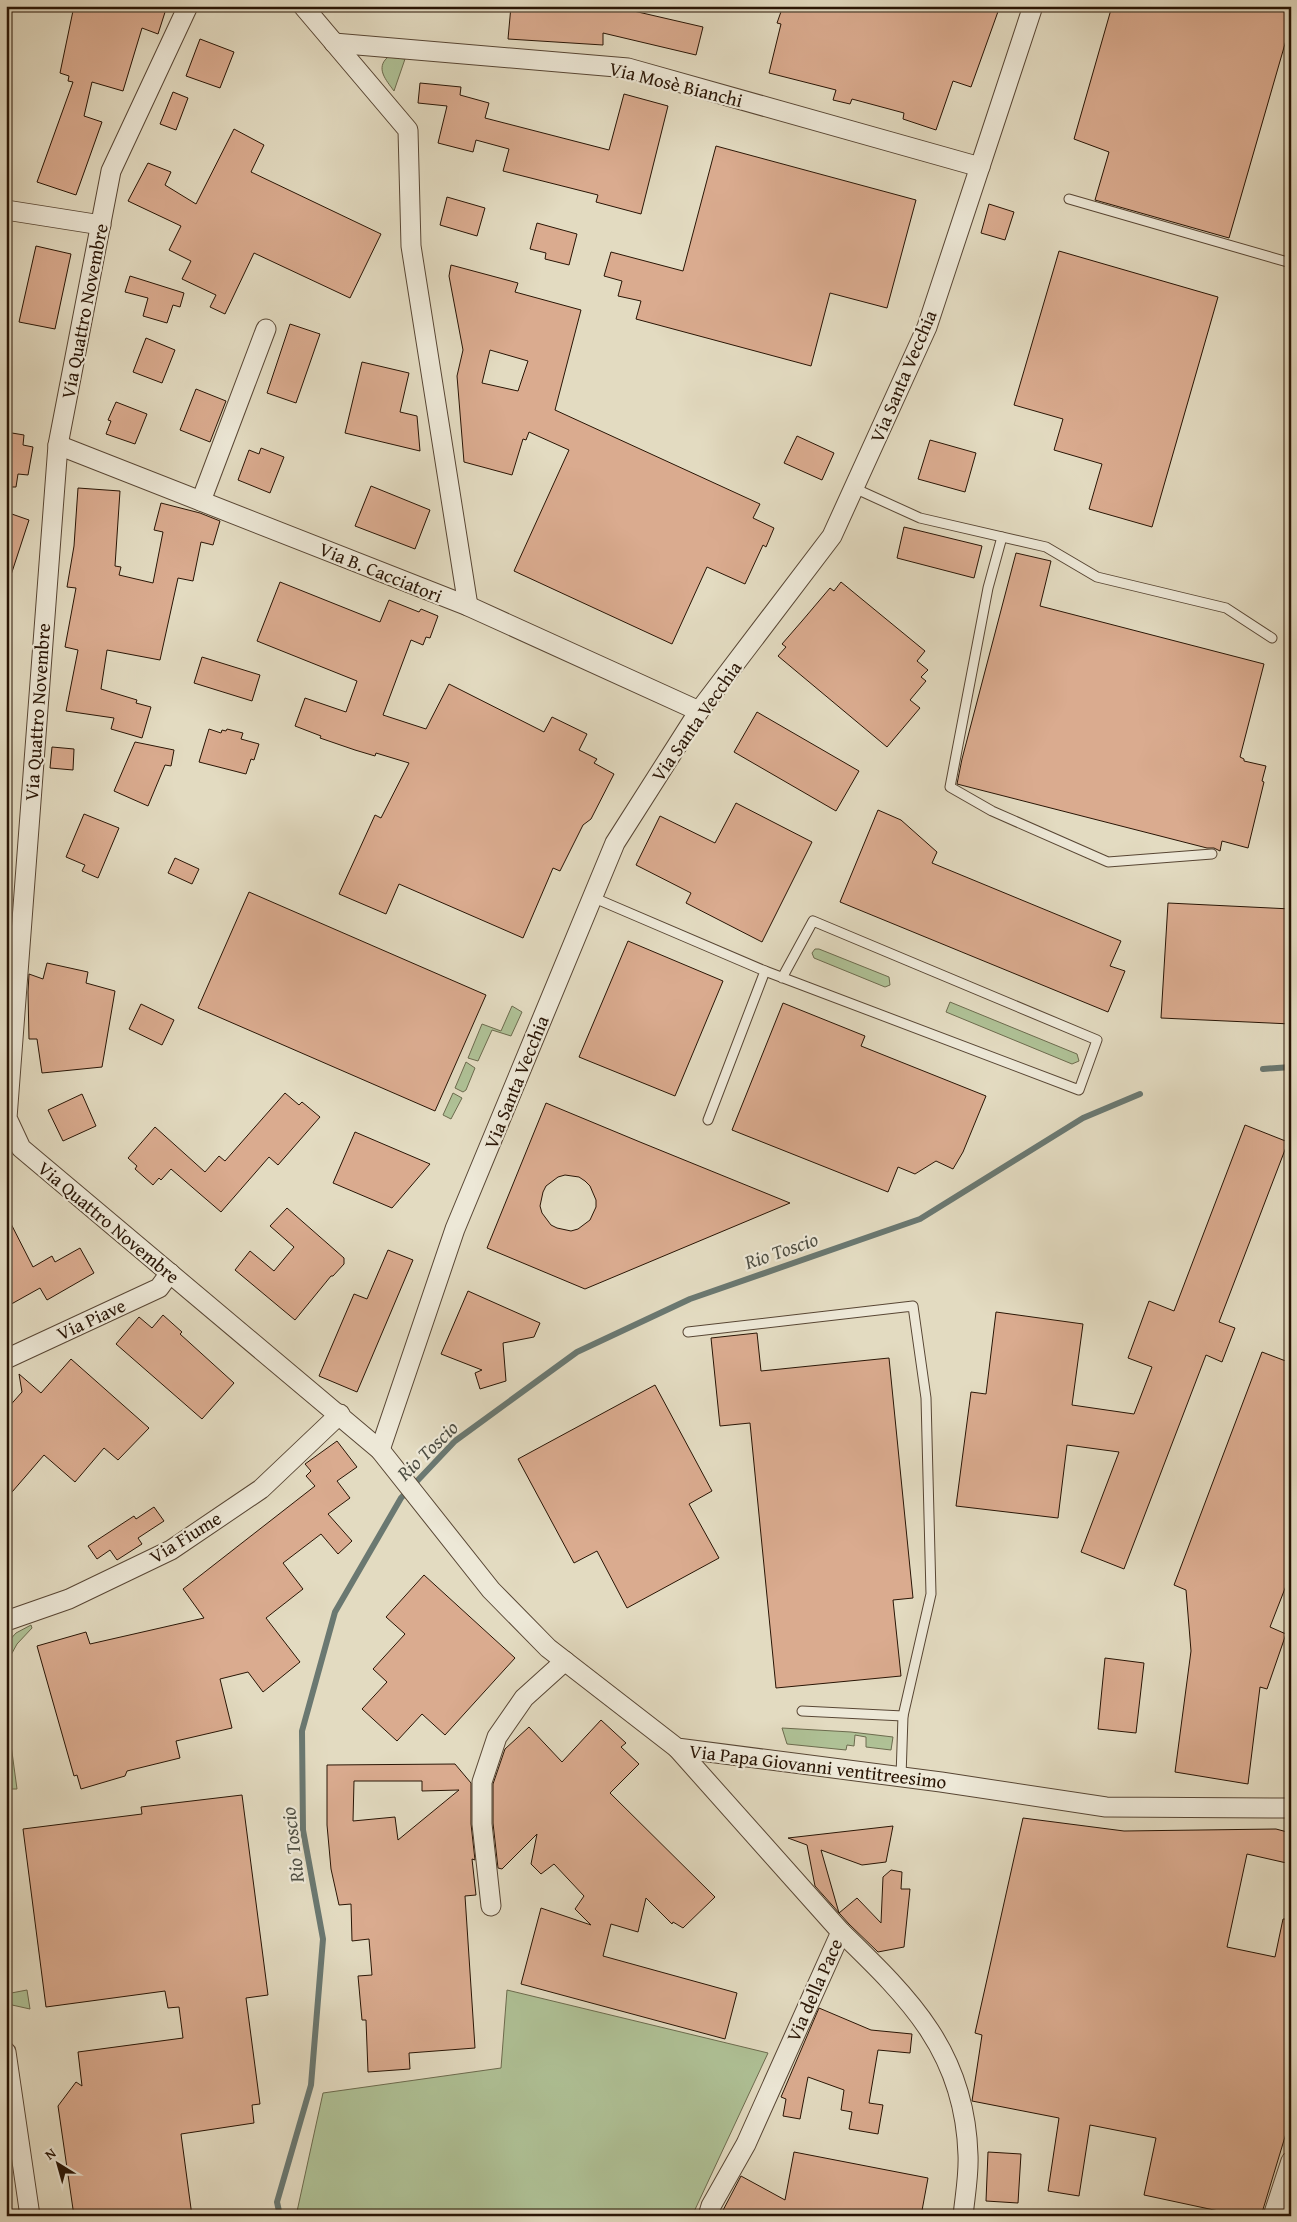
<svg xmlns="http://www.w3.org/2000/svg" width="1297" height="2222" viewBox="0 0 1297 2222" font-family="'Gentium Book Plus',serif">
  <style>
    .green { fill: #afc196; stroke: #6c6b4e }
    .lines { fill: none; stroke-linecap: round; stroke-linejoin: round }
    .stream { stroke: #6a7871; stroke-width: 6 }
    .building { fill: #daab8f; stroke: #291505; fill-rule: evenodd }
    .service-casing { stroke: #584634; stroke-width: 11 }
    .minor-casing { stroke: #584634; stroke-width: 21 }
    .service { stroke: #ede8d7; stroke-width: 9 }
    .minor { stroke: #ede8d7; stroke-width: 19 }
    .labels { text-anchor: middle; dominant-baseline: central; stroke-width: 4.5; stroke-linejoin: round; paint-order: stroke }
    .street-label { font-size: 19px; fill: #291505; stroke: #ede8d7 }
    .water-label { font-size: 20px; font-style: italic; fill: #4f4f44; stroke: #ede8d7 }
  </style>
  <rect width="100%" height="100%" fill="#e3dbc1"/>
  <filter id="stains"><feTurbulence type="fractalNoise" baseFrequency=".004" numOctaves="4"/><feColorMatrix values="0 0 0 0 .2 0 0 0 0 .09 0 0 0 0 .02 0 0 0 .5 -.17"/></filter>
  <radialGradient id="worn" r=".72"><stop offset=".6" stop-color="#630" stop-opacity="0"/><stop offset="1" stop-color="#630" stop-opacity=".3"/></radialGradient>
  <g class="green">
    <path d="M 388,57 L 405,59 L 394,91 C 386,80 375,68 388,57 Z"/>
    <path d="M 815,949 L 819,949 L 889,977 L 890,985 L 885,987 L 814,958 L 812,953 Z"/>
    <path d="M 950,1002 L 1077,1054 L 1079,1061 L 1072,1064 L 946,1012 Z"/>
    <path d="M 512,1006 L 522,1012 L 511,1036 L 492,1030 L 478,1061 L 468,1058 L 482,1024 L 501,1031 Z"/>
    <path d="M 466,1062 L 475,1068 L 466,1090 L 463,1092 L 455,1088 Z"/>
    <path d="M 453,1093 L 462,1098 L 451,1119 L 443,1115 Z"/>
    <path d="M 31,1625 L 32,1628 L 17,1644 L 6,1664 L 7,1643 L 16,1633 Z"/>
    <path d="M 6,1708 L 17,1789 L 6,1789 Z"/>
    <path d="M 782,1728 L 851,1732 L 893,1737 L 891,1750 L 866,1747 L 866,1737 L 855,1735 L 854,1746 L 847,1745 L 846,1750 L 787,1744 Z"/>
    <path d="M 27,1990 L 30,2009 L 12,2005 L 6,1994 Z"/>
    <path d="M 507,1990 L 768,2053 L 692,2216 L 296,2216 L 323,2093 L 501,2068 Z"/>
  </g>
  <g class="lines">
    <g class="stream">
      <path d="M 1263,1069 L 1291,1067"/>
      <path d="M 280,2216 L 277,2202 L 311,2085 L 323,1939 L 303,1830 L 302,1731 L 335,1612 L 401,1498 L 455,1441 L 577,1352 L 690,1299 L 920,1219 L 1083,1118 L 1140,1094"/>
    </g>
  </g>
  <g class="building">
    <path d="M 74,6 L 167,6 L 158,34 L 142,28 L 123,91 L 92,82 L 84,116 L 102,122 L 76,195 L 37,182 L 73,82 L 68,81 L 69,76 L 60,73 Z"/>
    <path d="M 511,6 L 612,6 L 703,27 L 696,55 L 603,33 L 603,45 L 508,39 Z"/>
    <path d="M 783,6 L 1000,6 L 971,87 L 953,81 L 936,130 L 903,119 L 904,113 L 852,99 L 850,104 L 833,100 L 836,90 L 769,73 L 781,24 L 777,23 Z"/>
    <path d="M 1112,6 L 1291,6 L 1291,23 L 1229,238 L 1095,200 L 1109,152 L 1074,139 Z"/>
    <path d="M 200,39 L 234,52 L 220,88 L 186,76 Z"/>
    <path d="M 420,83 L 461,87 L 460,95 L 489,103 L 485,118 L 609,150 L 624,94 L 668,106 L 641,214 L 596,202 L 598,195 L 503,171 L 509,149 L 476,140 L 473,152 L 438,143 L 447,106 L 418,103 Z"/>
    <path d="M 173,92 L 188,98 L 176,130 L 160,124 Z"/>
    <path d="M 234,129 L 264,145 L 251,172 L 381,234 L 350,298 L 254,253 L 225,314 L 210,307 L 216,295 L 182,279 L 191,261 L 169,250 L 181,226 L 128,201 L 148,163 L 171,172 L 165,185 L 196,204 Z"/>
    <path d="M 716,146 L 916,200 L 887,308 L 830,293 L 811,366 L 636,319 L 641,301 L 618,296 L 622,281 L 604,276 L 611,252 L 683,271 Z"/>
    <path d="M 447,197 L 485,208 L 477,236 L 440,225 Z"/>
    <path d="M 989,204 L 1014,212 L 1005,240 L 981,233 Z"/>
    <path d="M 537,223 L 577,234 L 569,265 L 545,259 L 546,253 L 530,249 Z"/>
    <path d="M 36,246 L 71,254 L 55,329 L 19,322 Z"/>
    <path d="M 1059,251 L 1218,297 L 1152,527 L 1089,509 L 1102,464 L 1054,450 L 1063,419 L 1014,405 Z"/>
    <path d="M 451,265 L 518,283 L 515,292 L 581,310 L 555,410 L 760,504 L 753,518 L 774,528 L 766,547 L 763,545 L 745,584 L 707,567 L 672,644 L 514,571 L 569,450 L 529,432 L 526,440 L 523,439 L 512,475 L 464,462 L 457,376 L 463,350 L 449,276 ZM 490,350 L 528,361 L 518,391 L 482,383 Z"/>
    <path d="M 130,276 L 184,293 L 180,307 L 173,305 L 167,323 L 143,316 L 148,298 L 125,292 Z"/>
    <path d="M 290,324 L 320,334 L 296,403 L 267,393 Z"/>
    <path d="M 146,338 L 175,350 L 162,383 L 133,372 Z"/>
    <path d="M 362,362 L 409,373 L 400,412 L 417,416 L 420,451 L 345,433 Z"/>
    <path d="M 196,389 L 226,401 L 210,442 L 180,430 Z"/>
    <path d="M 116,402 L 147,414 L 135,444 L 106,434 L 111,421 L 108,420 Z"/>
    <path d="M 6,432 L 24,435 L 23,445 L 33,447 L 28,475 L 18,474 L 16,487 L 6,487 Z"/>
    <path d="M 797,436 L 834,453 L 822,480 L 784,463 Z"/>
    <path d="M 930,440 L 976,453 L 965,492 L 918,479 Z"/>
    <path d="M 261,448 L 284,457 L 270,493 L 238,480 L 249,450 L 259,454 Z"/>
    <path d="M 371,486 L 430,510 L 415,549 L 355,526 Z"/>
    <path d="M 78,488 L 120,491 L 115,566 L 121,567 L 119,575 L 153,583 L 163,532 L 154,530 L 161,503 L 200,513 L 220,521 L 213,545 L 201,542 L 193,581 L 178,578 L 160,660 L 107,650 L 101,689 L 137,700 L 136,703 L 151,707 L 142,738 L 111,729 L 114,718 L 66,711 L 78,650 L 65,647 L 76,588 L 67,587 L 74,546 Z"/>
    <path d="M 6,512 L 29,520 L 10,578 L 6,578 Z"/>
    <path d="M 904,527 L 982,546 L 974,578 L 897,558 Z"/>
    <path d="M 1016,553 L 1051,561 L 1040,606 L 1264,664 L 1240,757 L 1244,759 L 1244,761 L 1266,766 L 1262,781 L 1264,782 L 1248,848 L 1222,841 L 1220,851 L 1214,848 L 1207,848 L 957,784 L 962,759 Z"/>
    <path d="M 280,582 L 380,622 L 389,600 L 419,612 L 421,609 L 438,616 L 430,638 L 426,637 L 423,645 L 411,640 L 383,715 L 426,729 L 449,684 L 544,732 L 552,717 L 587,734 L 579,750 L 597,759 L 594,763 L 614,774 L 591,819 L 583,825 L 560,871 L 553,868 L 523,938 L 399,884 L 386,914 L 339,894 L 375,815 L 381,818 L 409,763 L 376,753 L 375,756 L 355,750 L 320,738 L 321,736 L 295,726 L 305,698 L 346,712 L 357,681 L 257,641 Z"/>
    <path d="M 841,582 L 925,651 L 917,661 L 928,670 L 921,677 L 926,681 L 910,700 L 920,708 L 887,747 L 778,656 L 786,647 L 782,644 L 802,621 L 830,588 L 834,591 Z"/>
    <path d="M 202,657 L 260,675 L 252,701 L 194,683 Z"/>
    <path d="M 757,712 L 859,771 L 836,811 L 734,752 Z"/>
    <path d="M 209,729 L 221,733 L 222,730 L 226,731 L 227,729 L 243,733 L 241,739 L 259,744 L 254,760 L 251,759 L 246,774 L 199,762 Z"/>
    <path d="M 135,742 L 174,750 L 171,766 L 165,765 L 148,806 L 114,791 Z"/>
    <path d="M 52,747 L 74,749 L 73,770 L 50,768 Z"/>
    <path d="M 736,803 L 812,842 L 762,942 L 686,903 L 691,893 L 636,865 L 660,816 L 715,843 Z"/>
    <path d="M 878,810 L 901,820 L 937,852 L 932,863 L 1121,941 L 1110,966 L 1125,971 L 1108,1012 L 840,902 Z"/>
    <path d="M 84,814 L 119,828 L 98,878 L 82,871 L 85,865 L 66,857 Z"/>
    <path d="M 175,858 L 199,869 L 192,884 L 168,873 Z"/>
    <path d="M 249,892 L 486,995 L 435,1111 L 198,1008 Z"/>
    <path d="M 1168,903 L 1291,909 L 1291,1024 L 1161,1018 Z"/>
    <path d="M 628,941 L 723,981 L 675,1096 L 579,1057 Z"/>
    <path d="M 47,963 L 88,972 L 86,983 L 115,991 L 102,1067 L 42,1073 L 37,1039 L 29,1039 L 28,992 L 29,974 L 43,979 Z"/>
    <path d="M 783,1003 L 865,1036 L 861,1046 L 986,1096 L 963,1152 L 953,1169 L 936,1161 L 915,1174 L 898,1167 L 888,1192 L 732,1130 Z"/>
    <path d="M 141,1004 L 174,1020 L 162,1045 L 129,1029 Z"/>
    <path d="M 285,1093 L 299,1105 L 302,1102 L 320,1117 L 278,1165 L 269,1157 L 221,1212 L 171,1169 L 161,1180 L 159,1178 L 153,1185 L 135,1169 L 137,1166 L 128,1158 L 155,1127 L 205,1172 L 219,1156 L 225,1161 Z"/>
    <path d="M 82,1094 L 96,1126 L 63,1141 L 48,1110 Z"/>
    <path d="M 546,1103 L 640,1142 L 790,1203 L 585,1289 L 487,1248 ZM 565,1175 L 579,1177 L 585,1181 L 590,1186 L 596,1200 L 596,1207 L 590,1220 L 578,1229 L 571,1231 L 557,1228 L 551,1225 L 542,1213 L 540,1206 L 543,1192 L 546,1186 L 558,1177 Z"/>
    <path d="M 1245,1125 L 1288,1142 L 1219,1322 L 1235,1328 L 1222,1362 L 1206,1355 L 1124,1569 L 1081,1552 L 1119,1452 L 1067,1445 L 1058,1518 L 956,1506 L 971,1392 L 986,1394 L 996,1312 L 1083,1324 L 1072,1405 L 1134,1414 L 1152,1367 L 1128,1358 L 1149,1301 L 1174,1311 Z"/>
    <path d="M 355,1132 L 430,1164 L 392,1208 L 333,1183 Z"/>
    <path d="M 287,1208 L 344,1258 L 344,1264 L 333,1276 L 331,1276 L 295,1320 L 235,1270 L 250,1251 L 274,1271 L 294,1247 L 270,1226 Z"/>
    <path d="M 6,1214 L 33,1267 L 52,1256 L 55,1262 L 80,1248 L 94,1273 L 47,1300 L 40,1288 L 6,1307 Z"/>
    <path d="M 388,1250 L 413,1260 L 357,1392 L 319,1376 L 354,1294 L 367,1299 Z"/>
    <path d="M 468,1291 L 540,1323 L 534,1337 L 503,1343 L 506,1381 L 480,1389 L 475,1373 L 482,1370 L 441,1354 Z"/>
    <path d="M 163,1315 L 182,1332 L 180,1334 L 234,1383 L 202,1419 L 116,1344 L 139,1317 L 152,1328 Z"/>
    <path d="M 757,1333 L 761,1371 L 889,1358 L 913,1598 L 893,1600 L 901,1676 L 776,1688 L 750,1423 L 720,1426 L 711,1338 Z"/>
    <path d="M 1262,1352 L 1291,1363 L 1291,1573 L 1270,1627 L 1286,1634 L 1267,1689 L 1260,1687 L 1248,1784 L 1175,1772 L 1191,1651 L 1186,1590 L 1174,1585 Z"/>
    <path d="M 71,1359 L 149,1428 L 118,1460 L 104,1448 L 75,1482 L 44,1455 L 6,1499 L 6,1410 L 22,1392 L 19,1374 L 41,1393 Z"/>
    <path d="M 655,1385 L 712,1491 L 689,1504 L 719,1558 L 627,1608 L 597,1551 L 574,1563 L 518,1459 Z"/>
    <path d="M 337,1441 L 357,1467 L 337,1481 L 350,1498 L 328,1514 L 352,1541 L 338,1554 L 321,1534 L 283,1563 L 303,1589 L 266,1618 L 300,1662 L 263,1692 L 248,1672 L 220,1679 L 232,1728 L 176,1741 L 180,1758 L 127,1771 L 125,1776 L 81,1789 L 77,1775 L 74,1776 L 37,1646 L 86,1632 L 90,1644 L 204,1618 L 183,1589 L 315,1486 L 306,1476 L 311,1471 L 305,1464 Z"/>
    <path d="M 154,1507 L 164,1521 L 138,1538 L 142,1544 L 117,1560 L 110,1550 L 97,1559 L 88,1546 L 134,1516 L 136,1519 Z"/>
    <path d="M 424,1575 L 515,1658 L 445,1735 L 422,1714 L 397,1741 L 362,1709 L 387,1682 L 373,1669 L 405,1634 L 386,1617 Z"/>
    <path d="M 1105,1658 L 1144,1663 L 1136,1733 L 1098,1729 Z"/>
    <path d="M 601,1720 L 626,1743 L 621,1747 L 639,1764 L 610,1793 L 715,1897 L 683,1928 L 673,1922 L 672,1924 L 646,1898 L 638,1932 L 611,1924 L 603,1956 L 737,1993 L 725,2039 L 521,1984 L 541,1908 L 591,1925 L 575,1909 L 584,1896 L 554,1864 L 541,1874 L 531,1864 L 537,1834 L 502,1869 L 498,1868 L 493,1823 L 493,1784 L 505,1749 L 529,1727 L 562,1762 Z"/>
    <path d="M 455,1764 L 471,1783 L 471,1824 L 475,1860 L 472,1859 L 476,1895 L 465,1896 L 475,2048 L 409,2053 L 410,2069 L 368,2072 L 366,2020 L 362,2020 L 358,1976 L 372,1975 L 369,1939 L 352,1941 L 351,1904 L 339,1905 L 331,1869 L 327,1825 L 327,1765 ZM 354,1781 L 422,1781 L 422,1791 L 459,1790 L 398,1840 L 395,1817 L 353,1821 Z"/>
    <path d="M 242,1795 L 268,1995 L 246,1998 L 260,2104 L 252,2105 L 254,2123 L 181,2134 L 192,2216 L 74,2216 L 58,2106 L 76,2082 L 82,2086 L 78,2052 L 183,2038 L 179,2007 L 168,2008 L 165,1991 L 46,2007 L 23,1829 L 142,1814 L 141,1807 Z"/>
    <path d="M 1023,1818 L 1124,1831 L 1276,1829 L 1291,1833 L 1291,1864 L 1247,1854 L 1227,1947 L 1275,1957 L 1283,1919 L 1291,1919 L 1291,2117 L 1261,2216 L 1242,2216 L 1144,2195 L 1156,2138 L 1090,2125 L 1079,2196 L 1048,2191 L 1059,2118 L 972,2101 L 982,2035 L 975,2033 Z"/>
    <path d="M 893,1826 L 886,1862 L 862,1865 L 821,1850 L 839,1913 L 857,1898 L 881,1923 L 883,1877 L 891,1870 L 902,1872 L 901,1889 L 910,1889 L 904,1947 L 878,1952 L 849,1924 L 815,1886 L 807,1845 L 788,1838 Z"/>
    <path d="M 819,2008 L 871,2030 L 912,2034 L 910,2053 L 878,2050 L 869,2103 L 883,2105 L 878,2134 L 849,2129 L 852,2112 L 841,2110 L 844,2090 L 808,2077 L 800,2119 L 783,2116 L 786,2099 L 781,2097 Z"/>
    <path d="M 794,2152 L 928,2178 L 921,2216 L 720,2216 L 741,2176 L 785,2200 Z"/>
    <path d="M 988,2152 L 1021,2154 L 1018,2203 L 986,2201 Z"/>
  </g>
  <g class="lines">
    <g class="service-casing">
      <g id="service">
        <path d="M 1069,199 L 1291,263"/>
        <path d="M 854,488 L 920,518 L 1046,547 L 1097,577 L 1226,608 L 1272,638"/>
        <path d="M 1002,537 L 988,588 L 950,787 L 992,811 L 1108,862 L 1212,854"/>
        <path d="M 592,897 L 765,971 L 708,1120"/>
        <path d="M 765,971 L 1079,1090 L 1097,1040 L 813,921 L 782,978"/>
        <path d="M 688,1332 L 913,1306 L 926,1398 L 931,1594 L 903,1716 L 901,1777"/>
        <path d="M 802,1711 L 903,1716"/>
      </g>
    </g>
    <g class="minor-casing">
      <g id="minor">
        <path d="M 188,6 L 111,171 L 58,445 L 7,1118 L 21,1148 L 380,1450 L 491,1590 L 548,1648 L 677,1748 L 941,1782 L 1106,1807 L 1291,1808"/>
        <path d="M 303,6 L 408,130 L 411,246 L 468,606"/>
        <path d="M 334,43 L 628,68 L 980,167"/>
        <path d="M 6,210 L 101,225"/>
        <path d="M 58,445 L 468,606 L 699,711"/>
        <path d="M 201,501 L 266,329"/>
        <path d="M 6,1359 L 159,1288 L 170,1273"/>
        <path d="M 380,1450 L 455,1229 L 615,843 L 699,711 L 832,536 L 927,327 L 1033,6"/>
        <path d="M 6,1621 L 69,1599 L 171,1550 L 261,1489 L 340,1414"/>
        <path d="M 677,1748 L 841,1932 L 746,2144 L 711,2206 L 708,2216"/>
        <path d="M 491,1906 L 482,1824 L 482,1782 L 497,1737 L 524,1698 L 565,1661"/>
        <path d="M 841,1932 C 910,1999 965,2052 968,2155 C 969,2175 965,2196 963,2216"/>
        <path d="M 6,2052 L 30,2216"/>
        <path d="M 1273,2216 L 1291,2161"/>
      </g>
    </g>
    <use href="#service" class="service"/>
    <use href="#minor" class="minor"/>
  </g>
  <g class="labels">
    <g class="street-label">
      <text transform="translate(676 84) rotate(14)">Via Mosè Bianchi</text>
      <text transform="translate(84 311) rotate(-79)">Via Quattro Novembre</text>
      <text transform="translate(903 376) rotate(-67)">Via Santa Vecchia</text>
      <text transform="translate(381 572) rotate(22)">Via B. Cacciatori</text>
      <text transform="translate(37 712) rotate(-86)">Via Quattro Novembre</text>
      <text transform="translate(696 721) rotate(-55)">Via Santa Vecchia</text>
      <text transform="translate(516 1082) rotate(-68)">Via Santa Vecchia</text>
      <text transform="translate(109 1222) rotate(40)">Via Quattro Novembre</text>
      <text transform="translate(91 1319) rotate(-25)">Via Piave</text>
      <text transform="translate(185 1537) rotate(-32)">Via Fiume</text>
      <text transform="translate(818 1766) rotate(7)">Via Papa Giovanni ventitreesimo</text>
      <text transform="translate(814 1990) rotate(-66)">Via della Pace</text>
    </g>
    <g class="water-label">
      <text transform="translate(781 1250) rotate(-19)">Rio Toscio</text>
      <text transform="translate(427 1450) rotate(-44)">Rio Toscio</text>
      <text transform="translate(292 1845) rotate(-97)">Rio Toscio</text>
    </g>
  </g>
  <rect width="1297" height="2222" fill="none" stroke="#e3dbc1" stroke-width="25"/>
  <rect x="8" y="8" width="1282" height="2207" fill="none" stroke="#291505" stroke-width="2.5"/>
  <rect x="12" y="12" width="1272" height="2197" fill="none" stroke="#291505"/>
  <g transform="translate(58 2164) rotate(323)" stroke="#ede8d7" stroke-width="4" paint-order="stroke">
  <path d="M0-4L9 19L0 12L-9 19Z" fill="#291505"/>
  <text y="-8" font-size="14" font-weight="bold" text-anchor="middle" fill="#291505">N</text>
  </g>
  <rect width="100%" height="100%" filter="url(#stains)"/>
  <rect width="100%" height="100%" fill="url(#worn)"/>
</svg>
